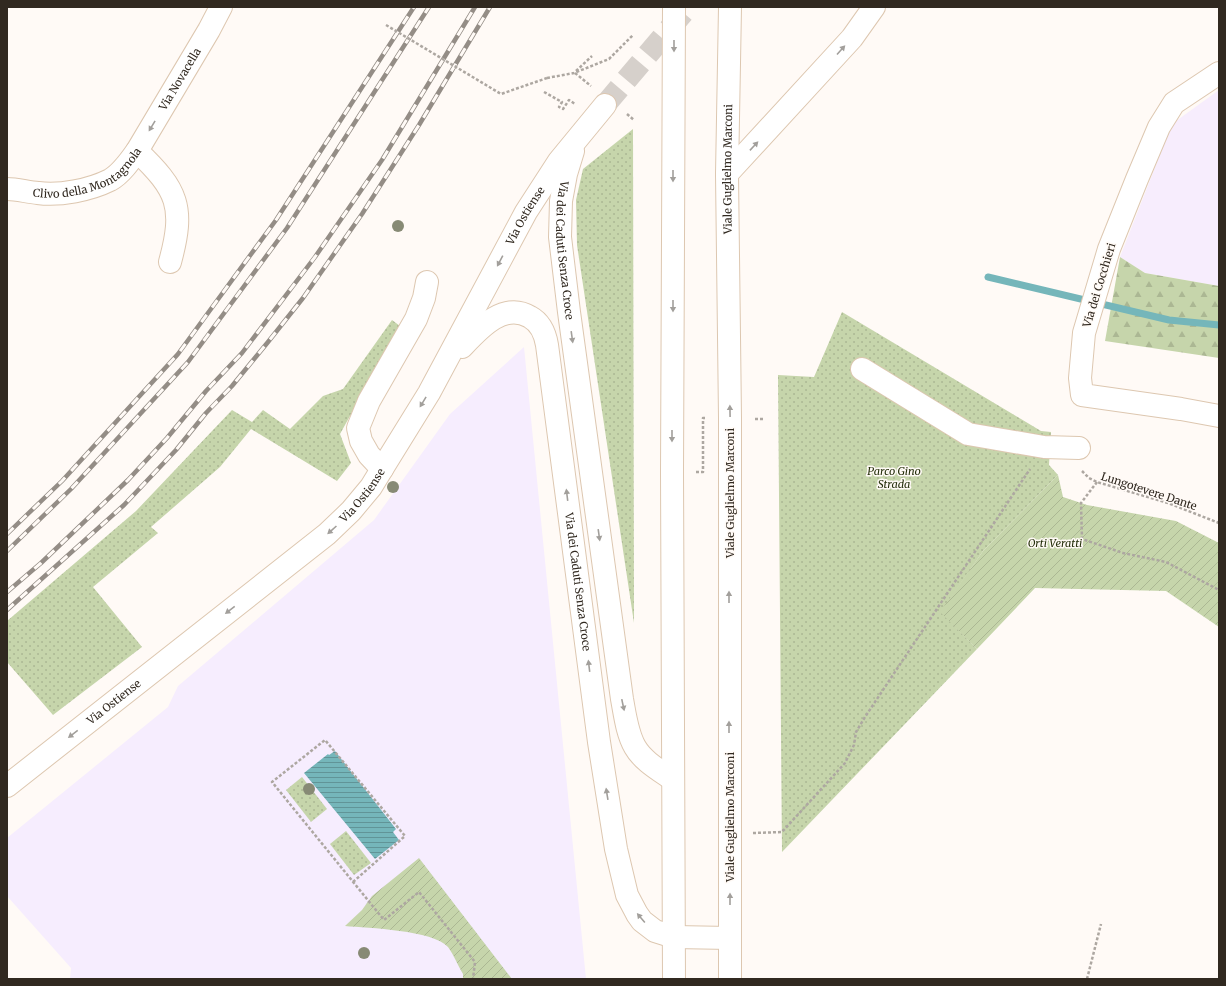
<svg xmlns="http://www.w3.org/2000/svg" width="1226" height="986" viewBox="0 0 1226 986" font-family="Merriweather,serif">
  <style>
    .industrial { fill: #f7edfd }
    .education { fill: #f6edfe }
    .grass { fill: url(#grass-dots) }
    .forest { fill: url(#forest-firs) }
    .garden { fill: url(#garden-furrows) }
    .water { fill: url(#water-rules) }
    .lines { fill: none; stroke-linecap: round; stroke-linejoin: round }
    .stream { stroke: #75b6ba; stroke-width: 7 }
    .major-tunnel { stroke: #d6d0cb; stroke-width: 22; stroke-dasharray: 22 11; stroke-linecap: butt }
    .minor-casing { stroke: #ddc7b0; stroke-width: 24 }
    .major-casing { stroke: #ddc7b0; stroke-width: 24 }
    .path { stroke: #ada7a1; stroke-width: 2.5; stroke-dasharray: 3 2; stroke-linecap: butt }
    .minor { stroke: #fff; stroke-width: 22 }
    .major { stroke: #fff; stroke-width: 22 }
    .rail-casing { stroke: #948d86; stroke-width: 4.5 }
    .rail { stroke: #fffaf6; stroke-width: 3; stroke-dasharray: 9; stroke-linecap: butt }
    .path-bridge { stroke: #ada7a1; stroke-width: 2.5; stroke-dasharray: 3 2; stroke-linecap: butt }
    .tree { fill: #878a75 }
    .oneway { fill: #a29f9b }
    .labels { text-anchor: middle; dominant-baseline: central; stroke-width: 3; stroke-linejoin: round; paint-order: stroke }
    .street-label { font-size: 11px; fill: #312920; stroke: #fffaf6 }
    .park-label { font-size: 11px; font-style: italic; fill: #252f0b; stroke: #fffaf6 }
  </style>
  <defs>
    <pattern id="grass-dots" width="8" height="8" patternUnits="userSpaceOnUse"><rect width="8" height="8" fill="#c6d5ab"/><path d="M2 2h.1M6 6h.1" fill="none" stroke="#abb793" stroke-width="1.8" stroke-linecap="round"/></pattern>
    <pattern id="forest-firs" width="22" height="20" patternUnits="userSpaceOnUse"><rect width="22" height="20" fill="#c6d5ab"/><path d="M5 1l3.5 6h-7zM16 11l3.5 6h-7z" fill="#abb793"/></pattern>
    <pattern id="garden-furrows" width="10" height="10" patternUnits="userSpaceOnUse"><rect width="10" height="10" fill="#c6d5ab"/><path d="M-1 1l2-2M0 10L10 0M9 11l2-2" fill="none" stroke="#abb793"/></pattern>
    <pattern id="water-rules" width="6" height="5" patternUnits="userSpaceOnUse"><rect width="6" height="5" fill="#75b6ba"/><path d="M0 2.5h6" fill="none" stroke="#619497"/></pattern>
  </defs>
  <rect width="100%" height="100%" fill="#fffaf6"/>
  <path class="industrial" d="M 1219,90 L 1219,286 L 1145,273 L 1120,257 L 1172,124 Z"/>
  <path class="education" d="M 524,347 L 586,979 L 70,979 L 71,968 L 7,896 L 7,838 L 168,707 L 178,686 L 374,520 L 450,414 Z"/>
  <g class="grass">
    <path d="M 633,129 L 634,623 L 577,245 L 576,200 L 583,169 Z"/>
    <path d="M 842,312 L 1041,431 L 1051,432 L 1049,465 L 1058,475 L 983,551 L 941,612 L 977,649 L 782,852 L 778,375 L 814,377 Z"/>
    <path d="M 392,320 L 400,326 L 340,434 L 351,463 L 337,481 L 251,429 L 220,467 L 151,527 L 158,533 L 93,587 L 142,647 L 53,715 L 7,662 L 7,621 L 136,511 L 232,410 L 252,422 L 263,410 L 290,429 L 323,396 L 343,389 Z"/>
    <path d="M 302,777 L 327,809 L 311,822 L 286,790 Z"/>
    <path d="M 346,831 L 371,863 L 354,875 L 330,844 Z"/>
  </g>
  <path class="forest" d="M 1120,257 L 1145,273 L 1219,286 L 1219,358 L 1105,341 Z"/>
  <g class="garden">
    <path d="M 1058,475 L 1063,497 L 1087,505 L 1176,521 L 1219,543 L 1219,627 L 1166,591 L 1035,588 L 977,649 L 940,612 L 983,551 Z"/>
    <path d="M 419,858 L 512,979 L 463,979 L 463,974 C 458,966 454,955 448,947 C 433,930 368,928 345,926 L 362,910 L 372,896 Z"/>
  </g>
  <path class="water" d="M 335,751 L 396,829 L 393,832 L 399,840 L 375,859 L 304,773 L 328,754 L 329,755 Z"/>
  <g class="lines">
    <path class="stream" d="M 988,277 L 1169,320 L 1219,325"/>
    <path class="major-tunnel" d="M 605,105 L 688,7"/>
    <g class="minor-casing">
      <g id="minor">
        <path d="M 1219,73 L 1174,103 L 1159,127 L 1137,179 L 1109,249 L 1084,333 L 1080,378 L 1082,395 L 1181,409 L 1219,416"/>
        <path d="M 137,151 C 178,190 185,207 170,262"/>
        <path id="s1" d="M 7,189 C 17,189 27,192 38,193 C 60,196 90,190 110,180 C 121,174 130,161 137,151 L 209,30 L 221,7"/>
        <path d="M 862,369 L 968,434 L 1044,447 L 1079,448"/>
        <path d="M 382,469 L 369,455 L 361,441 L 358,428 L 369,401 L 416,319 L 424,298 L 427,282"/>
        <path d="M 674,937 L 730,938"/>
      </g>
    </g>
    <g class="major-casing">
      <g id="major">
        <path id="s2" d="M 573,151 L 566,174 L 561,201 L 560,237 L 569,312 L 622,699 C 625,715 627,733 635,747 C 643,761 659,770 672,779"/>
        <path d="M 727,174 L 852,38 L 874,7"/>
        <path id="s3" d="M 462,347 C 479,329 504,301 530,317 C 541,323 545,333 547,345 L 599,742 L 616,849 L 627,895 L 637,914 L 642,921 L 655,931 L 674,937"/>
        <path id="s4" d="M 7,786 L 327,534 L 351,511 L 371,487 L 382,469 L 429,393 L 526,212 L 559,161 L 605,105"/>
        <path d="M 674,979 L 672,472 L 674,7"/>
        <path id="s5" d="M 730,979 L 730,418 L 727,174 L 730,7"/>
      </g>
    </g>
    <g class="path">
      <path d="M 576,71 L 592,56"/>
      <path d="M 575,73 L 591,86"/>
      <path d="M 547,78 L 574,73 L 609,59 L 633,35"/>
      <path d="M 544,92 L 562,102 L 559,107 L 563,109 L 569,100 L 575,104"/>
      <path d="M 627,114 L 634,120"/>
      <path d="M 755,419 L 764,419"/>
      <path d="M 1082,471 L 1089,478 L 1097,482 L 1168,503 L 1219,523"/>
      <path d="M 696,472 L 703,472 L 703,418 L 707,418"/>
      <path d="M 1097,482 L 1081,503 L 1082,539 L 1123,553 L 1166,562 L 1219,590"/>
      <path d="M 753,833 L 782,832 L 845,763 L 854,745 L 856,732 L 865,717 L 1030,469"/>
      <path d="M 353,882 L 405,836 L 325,740 L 272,782 L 384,920 L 419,892 L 475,962 L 473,979"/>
      <path d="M 1087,979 L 1101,924"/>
    </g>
    <use href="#minor" class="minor"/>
    <use href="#major" class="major"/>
    <g class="rail-casing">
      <g id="rail">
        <path d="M 7,534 L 62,481 L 178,354 L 276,220 L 414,7"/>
        <path d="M 7,551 L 71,489 L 188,362 L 287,228 L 429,7"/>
        <path d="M 7,592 L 41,563 L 128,480 L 167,438 L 206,391 L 242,353 L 315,257 L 382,160 L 475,7"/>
        <path d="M 7,610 L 124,505 L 176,450 L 206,413 L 232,386 L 268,342 L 303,298 L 362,214 L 419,125 L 490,7"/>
      </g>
    </g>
    <use href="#rail" class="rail"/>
    <path class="path-bridge" d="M 386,25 L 501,94 L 547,78"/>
  </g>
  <g class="tree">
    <circle cx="398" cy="226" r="6"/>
    <circle cx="393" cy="487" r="6"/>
    <circle cx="309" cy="789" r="6"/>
    <circle cx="364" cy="953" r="6"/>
  </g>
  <defs><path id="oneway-solid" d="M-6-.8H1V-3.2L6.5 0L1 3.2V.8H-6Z"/></defs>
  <g class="oneway">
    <use href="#oneway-solid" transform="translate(674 46) rotate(90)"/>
    <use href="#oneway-solid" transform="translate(841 50) rotate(-48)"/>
    <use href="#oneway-solid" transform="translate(152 126) rotate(121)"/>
    <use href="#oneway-solid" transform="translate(754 146) rotate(-47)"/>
    <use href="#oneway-solid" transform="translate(673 176) rotate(90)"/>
    <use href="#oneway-solid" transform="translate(500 261) rotate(118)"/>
    <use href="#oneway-solid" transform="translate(673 306) rotate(90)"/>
    <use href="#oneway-solid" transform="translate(572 337) rotate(82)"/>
    <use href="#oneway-solid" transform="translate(423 402) rotate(121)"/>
    <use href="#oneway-solid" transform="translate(730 411) rotate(-91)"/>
    <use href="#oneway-solid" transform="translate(672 436) rotate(90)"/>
    <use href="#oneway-solid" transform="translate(567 495) rotate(-97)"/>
    <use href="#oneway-solid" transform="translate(332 530) rotate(138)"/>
    <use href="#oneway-solid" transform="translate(599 535) rotate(82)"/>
    <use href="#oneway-solid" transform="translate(729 597) rotate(-90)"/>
    <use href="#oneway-solid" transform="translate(230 610) rotate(142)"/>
    <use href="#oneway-solid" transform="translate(589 666) rotate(-97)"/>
    <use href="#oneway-solid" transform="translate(623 705) rotate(78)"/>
    <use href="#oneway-solid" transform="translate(729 727) rotate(-90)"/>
    <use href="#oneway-solid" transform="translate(73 734) rotate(142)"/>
    <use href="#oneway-solid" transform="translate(607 794) rotate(-99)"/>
    <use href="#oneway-solid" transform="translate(730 899) rotate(-90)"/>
    <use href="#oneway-solid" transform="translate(641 918) rotate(-130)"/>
  </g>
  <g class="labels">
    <g class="street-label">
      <text stroke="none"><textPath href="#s1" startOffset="229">Via Novacella</textPath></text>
      <text stroke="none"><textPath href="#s5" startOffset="810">Viale Guglielmo Marconi</textPath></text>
      <text stroke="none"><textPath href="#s1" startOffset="87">Clivo della Montagnola</textPath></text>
      <text stroke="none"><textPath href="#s4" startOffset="784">Via Ostiense</textPath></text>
      <text stroke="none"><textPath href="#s2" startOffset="101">Via dei Caduti Senza Croce</textPath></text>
      <text transform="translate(1099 285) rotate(-73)">Via dei Cocchieri</text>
      <text transform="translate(1149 491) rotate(18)">Lungotevere Dante</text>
      <text transform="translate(730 493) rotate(-90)">Viale Guglielmo Marconi</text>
      <text stroke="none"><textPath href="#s4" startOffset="460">Via Ostiense</textPath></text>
      <text stroke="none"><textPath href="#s3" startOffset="354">Via dei Caduti Senza Croce</textPath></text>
      <text stroke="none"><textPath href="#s4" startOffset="136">Via Ostiense</textPath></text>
      <text transform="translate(730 817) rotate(-90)">Viale Guglielmo Marconi</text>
    </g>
    <g class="park-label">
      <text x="894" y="471">Parco Gino<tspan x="894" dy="13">Strada</tspan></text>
      <text x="1055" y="543">Orti Veratti</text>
    </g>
  </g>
  <rect width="1226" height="986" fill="none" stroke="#312920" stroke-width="16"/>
</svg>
